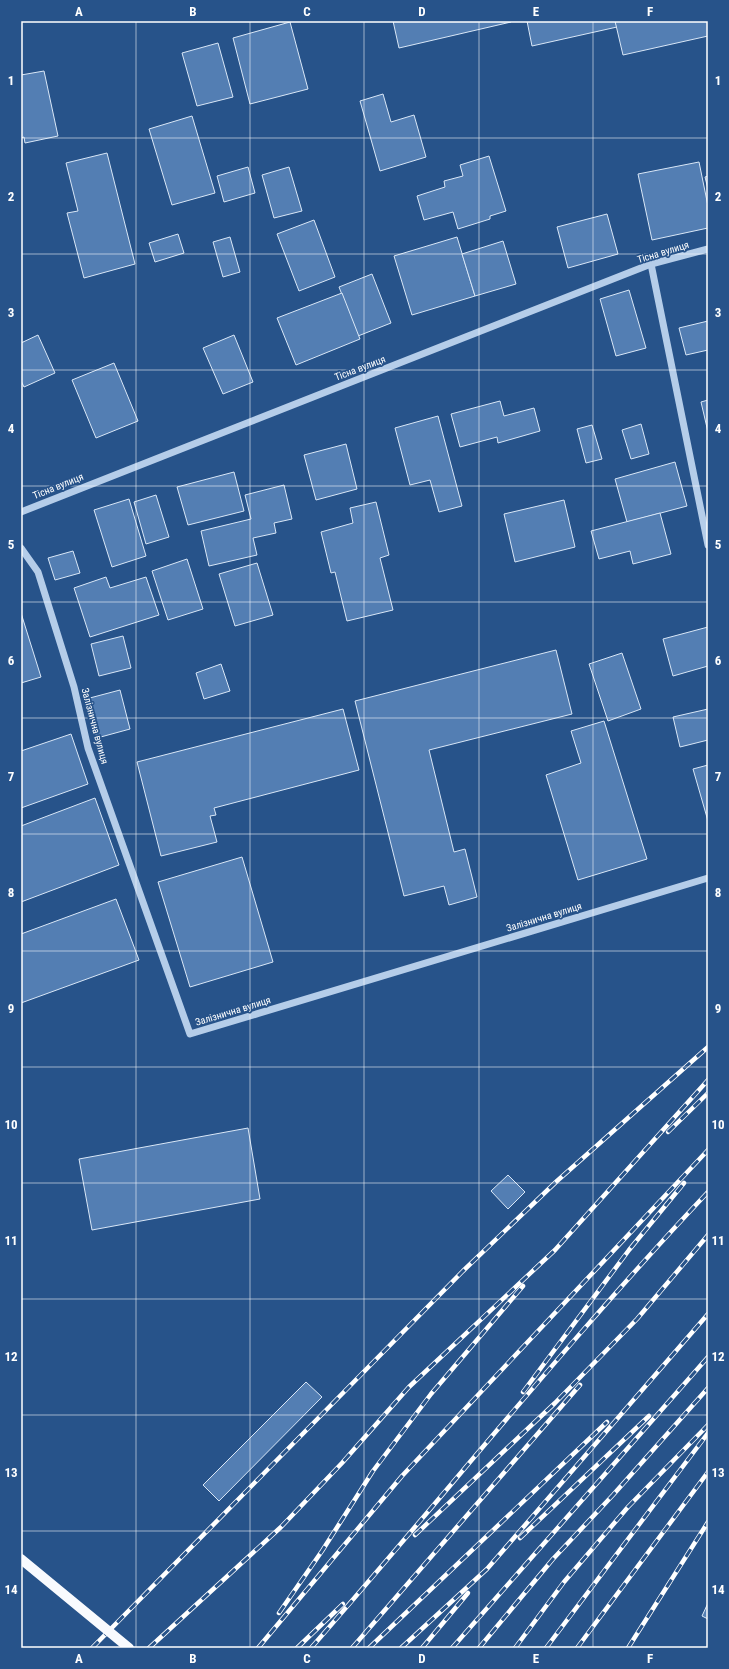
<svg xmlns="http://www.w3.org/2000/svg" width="729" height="1669" viewBox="0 0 729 1669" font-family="'Roboto Condensed',sans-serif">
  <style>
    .building { fill: #537eb3; stroke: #d9e7f7 }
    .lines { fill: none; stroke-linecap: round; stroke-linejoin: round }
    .minor { stroke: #b5cde9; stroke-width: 7 }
    .rail-casing { stroke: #fff; stroke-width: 4.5 }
    .rail { stroke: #27538a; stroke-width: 3; stroke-dasharray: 9; stroke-linecap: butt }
    .major-bridge { stroke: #f8fafe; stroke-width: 10 }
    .grid { fill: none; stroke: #fff; stroke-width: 1; stroke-opacity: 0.55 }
    .labels { text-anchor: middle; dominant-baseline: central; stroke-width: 3.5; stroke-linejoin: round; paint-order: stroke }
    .street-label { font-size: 10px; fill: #fff; stroke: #27538a }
    .neatline { fill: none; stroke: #fff; stroke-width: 1.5 }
    .grid-label { font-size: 13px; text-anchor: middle; font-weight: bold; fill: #fff }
  </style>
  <rect width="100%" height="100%" fill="#27538a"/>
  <g class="building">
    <path d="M 393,21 L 511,21 L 511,22 L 399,48 Z"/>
    <path d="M 527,21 L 615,21 L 617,27 L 532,46 Z"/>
    <path d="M 615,21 L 708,21 L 708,36 L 623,55 Z"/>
    <path d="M 290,22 L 308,89 L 250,104 L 233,38 Z"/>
    <path d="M 218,43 L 233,97 L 197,106 L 182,53 Z"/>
    <path d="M 44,71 L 58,136 L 25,143 L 24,137 L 21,138 L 21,75 Z"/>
    <path d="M 383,94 L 391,122 L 414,115 L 426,157 L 380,171 L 360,101 Z"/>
    <path d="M 192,116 L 215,193 L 172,205 L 149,129 Z"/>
    <path d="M 107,153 L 135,264 L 84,278 L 67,213 L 78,211 L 66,163 Z"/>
    <path d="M 489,156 L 506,211 L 490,216 L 490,219 L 458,229 L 453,212 L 424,220 L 417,196 L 445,187 L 444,181 L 463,176 L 460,165 Z"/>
    <path d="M 699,162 L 708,206 L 708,228 L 652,240 L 638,174 Z"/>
    <path d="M 248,167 L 255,193 L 224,202 L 217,176 Z"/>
    <path d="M 289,167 L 302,211 L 274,218 L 262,175 Z"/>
    <path d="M 708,176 L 708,189 L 705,177 Z"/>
    <path d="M 607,214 L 618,254 L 568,268 L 557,227 Z"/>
    <path d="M 314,220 L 335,277 L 299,291 L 277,234 Z"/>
    <path d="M 178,234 L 184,253 L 155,262 L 149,243 Z"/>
    <path d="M 230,237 L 240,272 L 223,277 L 213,242 Z"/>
    <path d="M 457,237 L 475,296 L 412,315 L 394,256 Z"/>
    <path d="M 503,241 L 516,284 L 475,296 L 462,254 Z"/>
    <path d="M 372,274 L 391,323 L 358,336 L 339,287 Z"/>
    <path d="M 629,290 L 646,348 L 616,356 L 600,299 Z"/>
    <path d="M 342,293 L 360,339 L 296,365 L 277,318 Z"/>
    <path d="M 708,321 L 708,350 L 686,355 L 679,328 Z"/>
    <path d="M 38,335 L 55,373 L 24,387 L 21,381 L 21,343 Z"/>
    <path d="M 234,335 L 253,382 L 223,394 L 203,348 Z"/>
    <path d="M 114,363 L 138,421 L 96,438 L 72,380 Z"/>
    <path d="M 708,400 L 708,432 L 701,402 Z"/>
    <path d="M 500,401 L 504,416 L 534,408 L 540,431 L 498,443 L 497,437 L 460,447 L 451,414 Z"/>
    <path d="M 438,416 L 462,506 L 439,512 L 430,480 L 410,485 L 395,428 Z"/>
    <path d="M 641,424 L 649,454 L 631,459 L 622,430 Z"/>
    <path d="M 592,425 L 602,459 L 586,463 L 577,429 Z"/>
    <path d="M 346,444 L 357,489 L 316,500 L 304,455 Z"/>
    <path d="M 675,462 L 687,506 L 627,522 L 615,479 Z"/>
    <path d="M 234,472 L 244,511 L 188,525 L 177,487 Z"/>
    <path d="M 284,485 L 292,519 L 274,523 L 276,533 L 253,538 L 257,555 L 209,566 L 201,531 L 251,519 L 245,495 Z"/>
    <path d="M 156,495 L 169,537 L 146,544 L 134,502 Z"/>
    <path d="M 129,499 L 146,556 L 112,567 L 94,510 Z"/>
    <path d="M 564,500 L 575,547 L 515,562 L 504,514 Z"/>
    <path d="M 376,502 L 389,555 L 380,558 L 393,610 L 347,621 L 335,572 L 331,573 L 321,532 L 353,523 L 350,508 Z"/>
    <path d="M 660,513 L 671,554 L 633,564 L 630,551 L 599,559 L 591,531 Z"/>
    <path d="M 73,551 L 80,573 L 55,580 L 48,558 Z"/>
    <path d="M 187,559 L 203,609 L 168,620 L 152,571 Z"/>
    <path d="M 257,563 L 273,615 L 235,626 L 219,574 Z"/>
    <path d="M 106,577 L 110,588 L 146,577 L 159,615 L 90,637 L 74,588 Z"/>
    <path d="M 21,613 L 41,677 L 21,683 Z"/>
    <path d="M 708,627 L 708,666 L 673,676 L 663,639 Z"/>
    <path d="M 123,636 L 131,668 L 99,676 L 91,644 Z"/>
    <path d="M 556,650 L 572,714 L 429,750 L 454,852 L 465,849 L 477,897 L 449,905 L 444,886 L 404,896 L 355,701 Z"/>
    <path d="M 622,653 L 641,709 L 608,721 L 589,664 Z"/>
    <path d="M 221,664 L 230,691 L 204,699 L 196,673 Z"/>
    <path d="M 120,690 L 130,729 L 97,738 L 86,699 Z"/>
    <path d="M 343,709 L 359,770 L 214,808 L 216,815 L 210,816 L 217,842 L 161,856 L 137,762 Z"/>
    <path d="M 708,709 L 708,740 L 680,747 L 673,717 Z"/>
    <path d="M 604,721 L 647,859 L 578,880 L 546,775 L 581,763 L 571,731 Z"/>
    <path d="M 71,734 L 88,784 L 21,808 L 21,751 Z"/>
    <path d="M 708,765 L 708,821 L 693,769 Z"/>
    <path d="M 95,798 L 119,865 L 21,902 L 21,826 Z"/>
    <path d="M 242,857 L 273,962 L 190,987 L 158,882 Z"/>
    <path d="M 116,899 L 139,960 L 21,1003 L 21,934 Z"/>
    <path d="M 248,1128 L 260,1199 L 92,1230 L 79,1159 Z"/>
    <path d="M 508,1175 L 525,1192 L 508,1209 L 491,1191 Z"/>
    <path d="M 306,1382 L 322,1397 L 219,1501 L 203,1485 Z"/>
    <path d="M 708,1603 L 708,1619 L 702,1616 Z"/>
  </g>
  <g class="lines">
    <g class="minor">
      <path d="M 651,264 L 708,545"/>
      <path d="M 21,512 L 651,264 L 708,249"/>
      <path d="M 21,548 L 38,572 L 74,687 L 88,748 L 190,1034 L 708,878"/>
    </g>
    <g class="rail-casing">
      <g id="rail">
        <path d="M 668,1132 L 708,1093"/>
        <path d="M 523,1392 L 629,1250 L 684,1183"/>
        <path d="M 415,1535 L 555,1403 L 637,1319 L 708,1235"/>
        <path d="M 520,1538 L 649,1416"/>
        <path d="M 279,1613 L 322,1551 L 373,1471 L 431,1394 L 523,1286"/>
        <path d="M 92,1648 L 463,1271 L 557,1181 L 708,1047"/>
        <path d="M 149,1648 L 281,1527 L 342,1463 L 409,1387 L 555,1250 L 708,1080"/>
        <path d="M 258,1648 L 402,1476 L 708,1150"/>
        <path d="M 297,1648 L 343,1604"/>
        <path d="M 311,1648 C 444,1496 570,1338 708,1192"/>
        <path d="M 352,1648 L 580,1385"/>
        <path d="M 369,1648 L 607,1422"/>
        <path d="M 401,1648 L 487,1569 L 708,1314"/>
        <path d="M 422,1648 L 468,1593"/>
        <path d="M 452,1648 L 708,1357"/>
        <path d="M 479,1648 L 553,1559 L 613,1495 L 708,1388"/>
        <path d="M 515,1648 L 564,1582 L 628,1507 L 708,1425"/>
        <path d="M 546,1648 L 708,1433"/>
        <path d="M 577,1648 L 708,1472"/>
        <path d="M 628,1648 L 708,1522"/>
      </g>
    </g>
    <use href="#rail" class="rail"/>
    <path class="major-bridge" d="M 21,1559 L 129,1648"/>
  </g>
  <path class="grid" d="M 136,21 L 136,1648M 250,21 L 250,1648M 364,21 L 364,1648M 479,21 L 479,1648M 593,21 L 593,1648M 21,138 L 708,138M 21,254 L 708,254M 21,370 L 708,370M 21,486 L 708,486M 21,602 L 708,602M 21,718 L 708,718M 21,834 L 708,834M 21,951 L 708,951M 21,1067 L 708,1067M 21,1183 L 708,1183M 21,1299 L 708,1299M 21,1415 L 708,1415M 21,1531 L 708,1531"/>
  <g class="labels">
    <g class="street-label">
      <text transform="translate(663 252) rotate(-17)">Тісна вулиця</text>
      <text transform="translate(360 368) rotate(-21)">Тісна вулиця</text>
      <text transform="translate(58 486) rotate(-22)">Тісна вулиця</text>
      <text transform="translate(95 726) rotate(75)">Залізнична вулиця</text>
      <text transform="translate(544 917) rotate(-17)">Залізнична вулиця</text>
      <text transform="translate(233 1011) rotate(-17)">Залізнична вулиця</text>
    </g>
  </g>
  <rect width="729" height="1669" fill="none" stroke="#27538a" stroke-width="44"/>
  <rect x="22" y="22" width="685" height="1625" class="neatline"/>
  <g class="grid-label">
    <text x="79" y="16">A</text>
    <text x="193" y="16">B</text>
    <text x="307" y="16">C</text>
    <text x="422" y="16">D</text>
    <text x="536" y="16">E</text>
    <text x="650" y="16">F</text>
    <text x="11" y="85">1</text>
    <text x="718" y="85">1</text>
    <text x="11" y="201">2</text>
    <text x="718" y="201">2</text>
    <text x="11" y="317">3</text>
    <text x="718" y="317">3</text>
    <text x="11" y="433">4</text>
    <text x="718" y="433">4</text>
    <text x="11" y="549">5</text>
    <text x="718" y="549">5</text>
    <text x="11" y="665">6</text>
    <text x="718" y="665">6</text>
    <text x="11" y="781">7</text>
    <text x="718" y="781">7</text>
    <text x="11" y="897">8</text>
    <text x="718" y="897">8</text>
    <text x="11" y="1013">9</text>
    <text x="718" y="1013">9</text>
    <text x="11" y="1129">10</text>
    <text x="718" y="1129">10</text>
    <text x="11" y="1245">11</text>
    <text x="718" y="1245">11</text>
    <text x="11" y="1361">12</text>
    <text x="718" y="1361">12</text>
    <text x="11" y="1477">13</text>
    <text x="718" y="1477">13</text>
    <text x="11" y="1594">14</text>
    <text x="718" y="1594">14</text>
    <text x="79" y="1663">A</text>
    <text x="193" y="1663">B</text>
    <text x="307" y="1663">C</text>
    <text x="422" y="1663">D</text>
    <text x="536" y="1663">E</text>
    <text x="650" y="1663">F</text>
  </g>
</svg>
